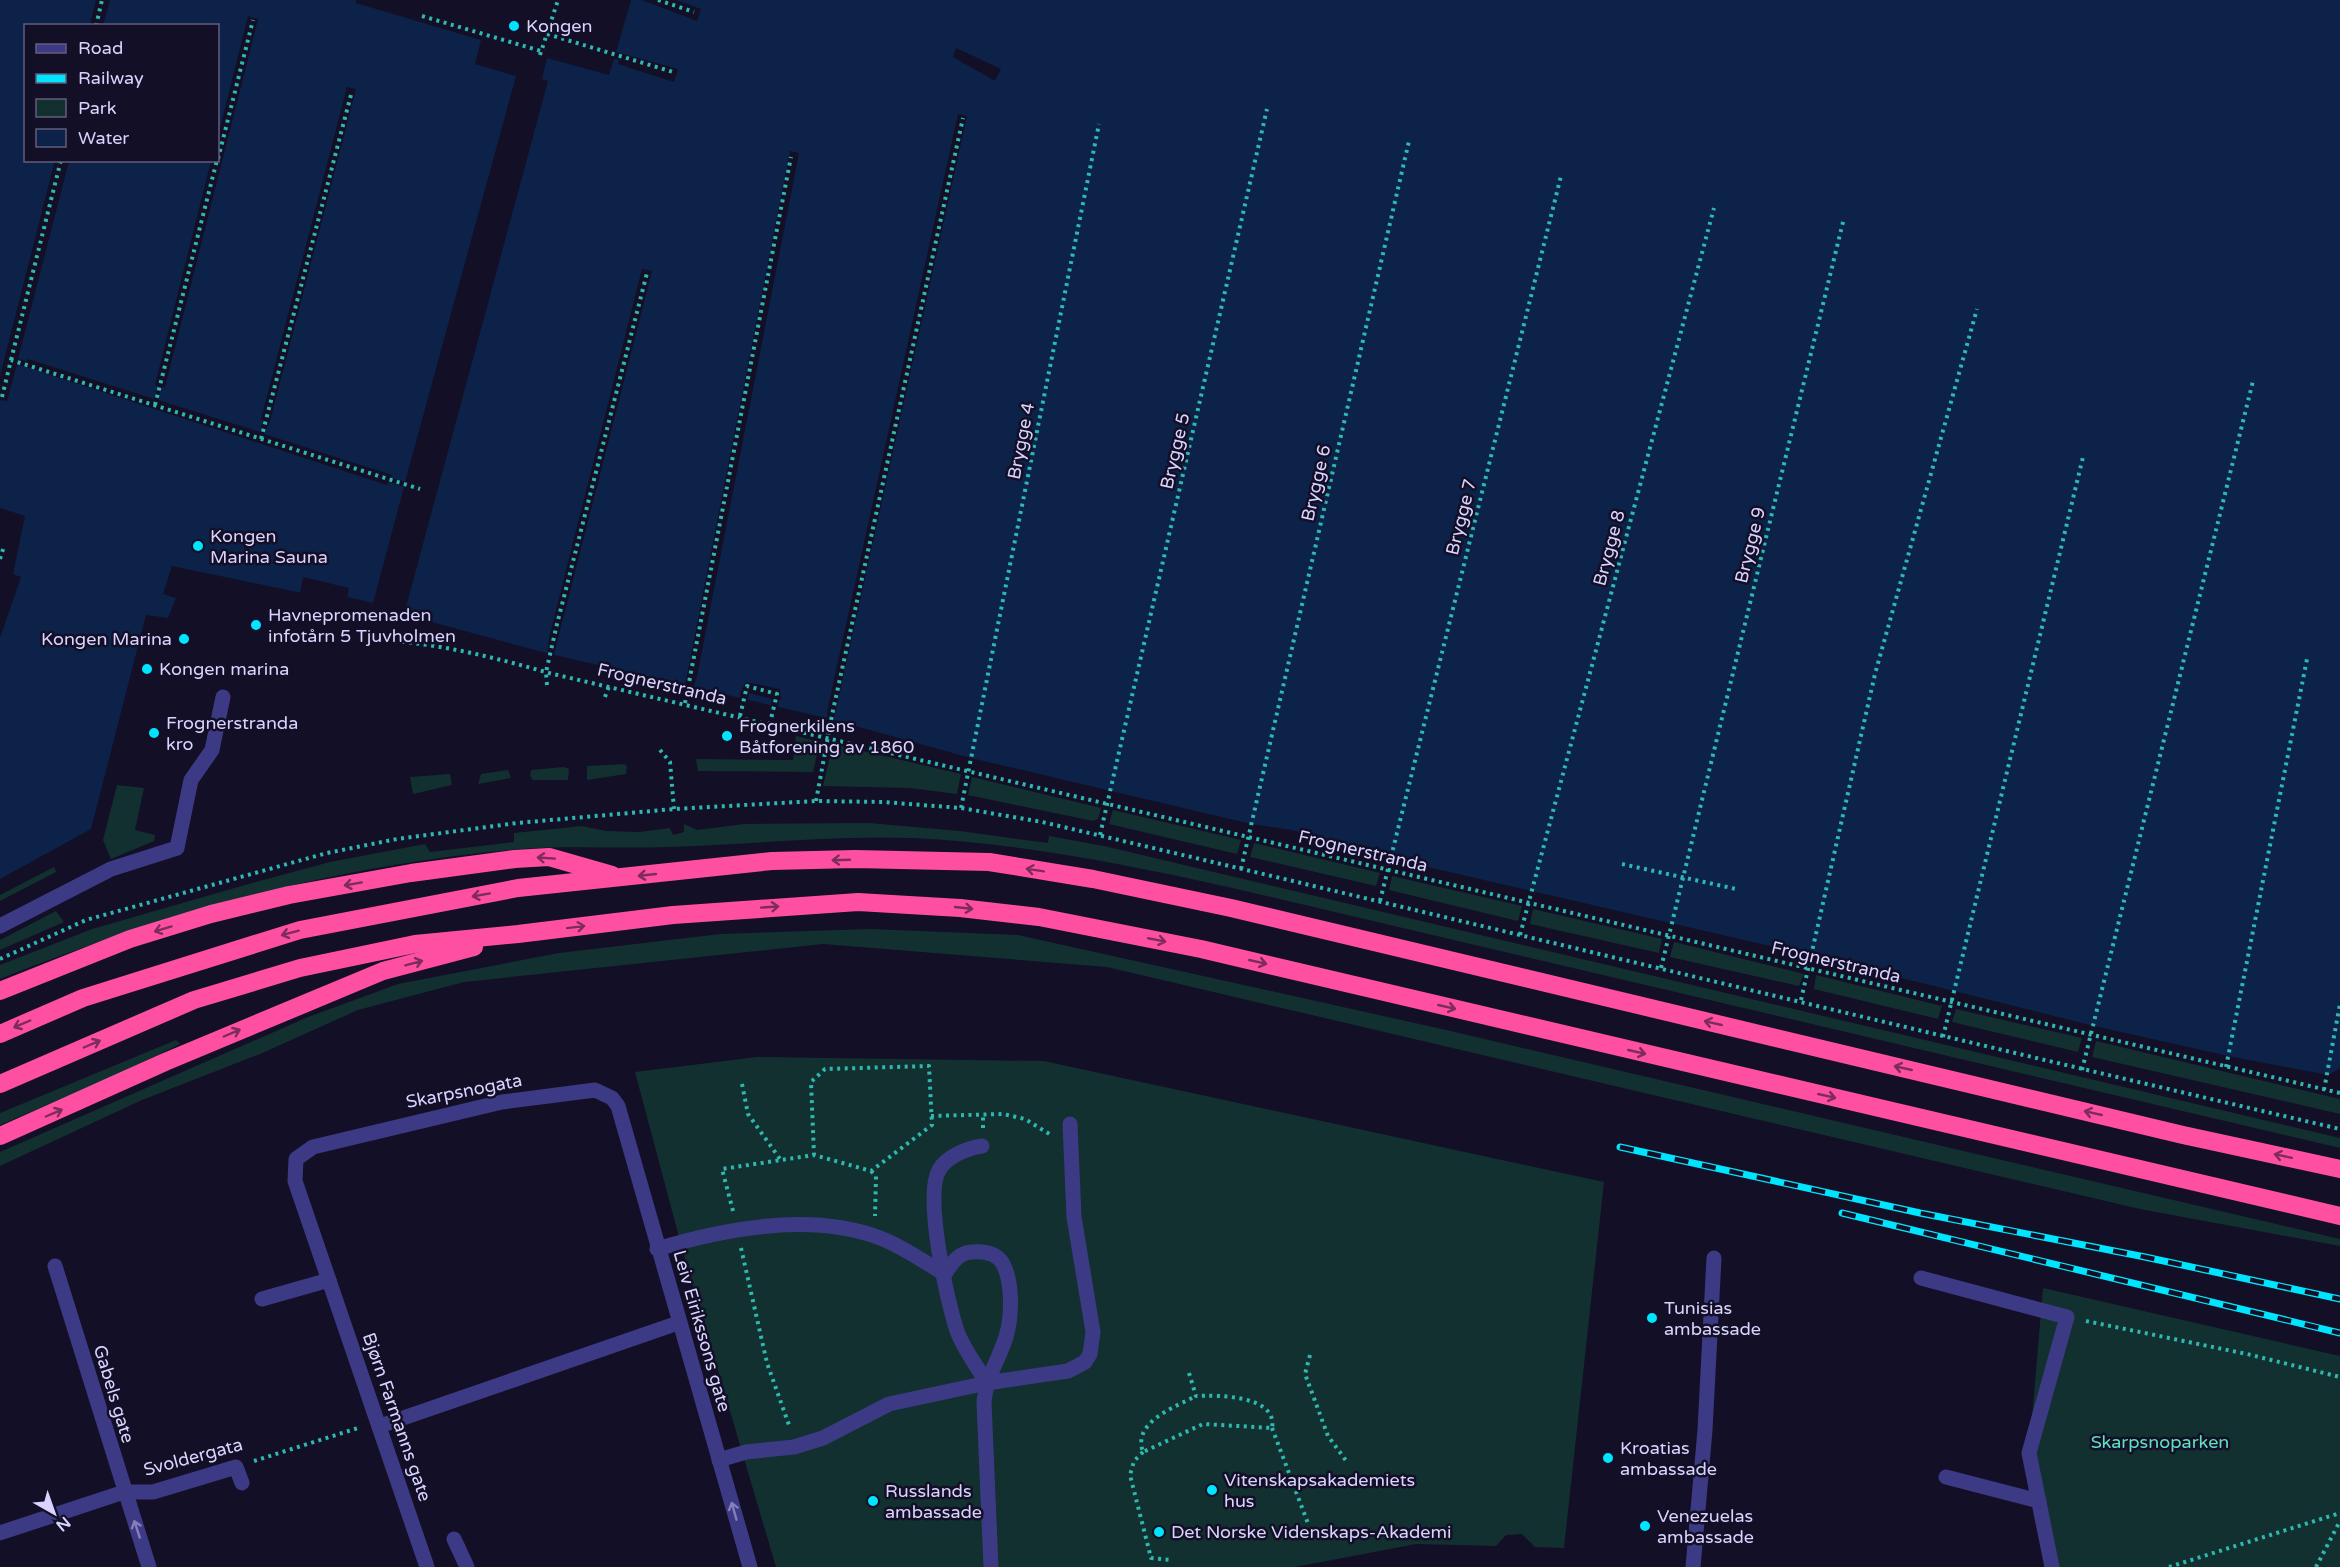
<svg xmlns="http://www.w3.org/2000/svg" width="2340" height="1567" viewBox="0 0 2340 1567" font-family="'Varela Round',sans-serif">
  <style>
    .green { fill: #12302f }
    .water { fill: #0c2248; fill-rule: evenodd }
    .pier { fill: #130f26 }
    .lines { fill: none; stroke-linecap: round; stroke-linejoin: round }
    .path { stroke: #2fb8b0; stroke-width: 4; stroke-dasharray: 3 4.5; stroke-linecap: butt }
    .minor { stroke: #3d3a85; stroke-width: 15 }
    .highway { stroke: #ff4fa3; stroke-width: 18 }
    .rail-casing { stroke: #00e5ff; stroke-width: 7 }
    .rail { stroke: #130f26; stroke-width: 4.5; stroke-dasharray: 14; stroke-linecap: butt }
    .oneway { stroke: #7d2c5e }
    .oneway2 { stroke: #837fbc }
    .poi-dot { fill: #00e5ff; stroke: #130f26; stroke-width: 2 }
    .labels { text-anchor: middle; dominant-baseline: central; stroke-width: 5; stroke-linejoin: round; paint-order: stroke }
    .poi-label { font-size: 18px; fill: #d9d4ff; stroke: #130f26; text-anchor: start }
    .street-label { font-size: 18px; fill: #d9d4ff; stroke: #130f26 }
    .park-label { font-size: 18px; fill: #5fe0c0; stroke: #130f26 }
  </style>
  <rect width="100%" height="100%" fill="#130f26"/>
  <g class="green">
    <path d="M 796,736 L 820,742 L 813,772 L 698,771 L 696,759 L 793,760 Z"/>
    <path d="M 833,744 L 961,774 L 957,794 L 910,788 L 823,786 Z"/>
    <path d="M 624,764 L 627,766 L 626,774 L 587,780 L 587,766 Z"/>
    <path d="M 564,767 L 569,769 L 568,780 L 533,780 L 530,776 L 531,770 Z"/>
    <path d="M 508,770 L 511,778 L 478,784 L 481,774 Z"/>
    <path d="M 450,774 L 452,785 L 413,794 L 410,777 Z"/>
    <path d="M 972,777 L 1101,808 L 1098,819 L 1093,821 L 968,795 Z"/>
    <path d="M 117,785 L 144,788 L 135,830 L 155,835 L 154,841 L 111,859 L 103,840 Z"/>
    <path d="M 1113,810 L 1241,840 L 1237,854 L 1109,824 Z"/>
    <path d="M 869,823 L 960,831 L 1048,843 L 1049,836 L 1104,846 L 2340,1138 L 2340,1148 L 1228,887 C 1124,864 1019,843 912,838 C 830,835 749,845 667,847 C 615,849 562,845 510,850 C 333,866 164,913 0,979 L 0,965 L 92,929 L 252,883 L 330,862 L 425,844 L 430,852 L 514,842 L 514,833 L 582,826 L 606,831 L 639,832 L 670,828 L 673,835 L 684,832 L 684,824 L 697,830 L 744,824 Z"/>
    <path d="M 1254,843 L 1380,873 L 1376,886 L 1250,857 Z"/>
    <path d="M 54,867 L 56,872 L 0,901 L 0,895 Z"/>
    <path d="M 1392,876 L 1522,906 L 1518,921 L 1389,890 Z"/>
    <path d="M 1533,909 L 1662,939 L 1659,953 L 1530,924 Z"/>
    <path d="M 56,911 L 64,922 L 0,950 L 0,940 Z"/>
    <path d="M 871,929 L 1018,935 L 1442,1029 L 2340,1239 L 2340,1246 L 2140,1209 L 1107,967 L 823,944 L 464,982 L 358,1010 L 260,1054 L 142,1100 L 0,1166 L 0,1152 L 308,1017 L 398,984 L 559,953 L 720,934 Z"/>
    <path d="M 1674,942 L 1804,974 L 1799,986 L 1670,957 Z"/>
    <path d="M 1816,975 L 1942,1006 L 1938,1019 L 1814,989 Z"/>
    <path d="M 1956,1009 L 2082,1038 L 2078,1052 L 1952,1022 Z"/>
    <path d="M 176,1040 L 180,1044 L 114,1076 L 0,1125 L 0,1113 Z"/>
    <path d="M 2096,1041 L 2340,1099 L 2340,1114 L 2092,1057 Z"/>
    <path d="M 757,1057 L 1044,1061 L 1604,1182 L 1564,1548 L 1535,1547 L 1522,1534 L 1506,1535 L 1496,1546 L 1416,1544 L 1295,1567 L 776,1567 L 683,1252 L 635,1072 Z"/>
    <path d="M 2043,1288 L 2340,1356 L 2340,1567 L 2055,1567 L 2029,1453 Z"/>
  </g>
  <path class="water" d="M 0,0 L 2340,0 L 2340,1068 L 2328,1075 L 2228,1056 L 2094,1026 L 1813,956 L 1389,858 L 1292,830 L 1251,824 L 971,758 L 826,718 L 542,652 L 402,614 L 172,566 L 163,594 L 176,598 L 168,618 L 146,615 L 91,829 L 0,879 L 0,638 L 21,577 L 13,574 L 25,516 L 0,508 ZM 26,26 L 218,26 L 218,160 L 26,160 Z"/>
  <g class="pier">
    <path d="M 96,0 L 110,0 L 103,25 L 90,25 Z"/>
    <path d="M 356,0 L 631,0 L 616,52 L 678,69 L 674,82 L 618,64 L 619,60 L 614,59 L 609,75 L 547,58 L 542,79 L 548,81 L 403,618 L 370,613 L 370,610 L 300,595 L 303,577 L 349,588 L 347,597 L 373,603 L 404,487 L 389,482 L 387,485 L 17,364 L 7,401 L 0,400 L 0,376 L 55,160 L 69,161 L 18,359 L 27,361 L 28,359 L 154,399 L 158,386 L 155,385 L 211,161 L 218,160 L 218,136 L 248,16 L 258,19 L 165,387 L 162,387 L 158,400 L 260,432 L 263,420 L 261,419 L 347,87 L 356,89 L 270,421 L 264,434 L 392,475 L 391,478 L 405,482 L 516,76 L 475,64 L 481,40 L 356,3 Z"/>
    <path d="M 642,0 L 676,0 L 701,9 L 697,21 Z"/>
    <path d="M 956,48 L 1001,69 L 995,81 L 953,57 Z"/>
    <path d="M 958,114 L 967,116 L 833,723 L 827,721 L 828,707 Z"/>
    <path d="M 790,151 L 799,153 L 697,676 L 692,692 L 684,690 L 687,675 Z"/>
    <path d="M 642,269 L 652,271 L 553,658 L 547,656 L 549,638 Z"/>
    <path d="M 746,682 L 780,689 L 781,700 L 779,700 L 777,710 L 770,709 L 772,699 L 749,693 L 747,704 L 739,702 L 741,691 Z"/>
  </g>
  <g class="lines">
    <g class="path">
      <path d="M 658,0 L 694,12"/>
      <path d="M 422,16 L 541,51"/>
      <path d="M 96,26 L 102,0"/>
      <path d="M 547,34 L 673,72"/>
      <path d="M 540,55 L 558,0"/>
      <path d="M 218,159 L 253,20"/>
      <path d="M 11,360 L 61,160"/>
      <path d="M 2,397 L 11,360 L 420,489"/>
      <path d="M 155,405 L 217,160"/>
      <path d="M 261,439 L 352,91"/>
      <path d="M 0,559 L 4,546"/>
      <path d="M 379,640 C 437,643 493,657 549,673 L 2340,1093"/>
      <path d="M 547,685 L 546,672 L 557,624 L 647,273"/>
      <path d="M 605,697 L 609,686"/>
      <path d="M 685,703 L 791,157"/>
      <path d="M 740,716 L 747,686 L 777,694 L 770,723"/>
      <path d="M 660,750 L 670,762 L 674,809"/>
      <path d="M 816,801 L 832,715 L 963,118"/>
      <path d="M 961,808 L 1099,124"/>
      <path d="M 1100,835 L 1267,109"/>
      <path d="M 1622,864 L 1736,889"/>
      <path d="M 1241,869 L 1409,141"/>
      <path d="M 1380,901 L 1561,176"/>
      <path d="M 1520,935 L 1714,208"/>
      <path d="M 0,959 L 86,920 L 327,853 L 397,839 L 517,823 L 674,809 L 816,801 L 883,802 L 961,808 L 1042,822 C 1475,923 1907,1029 2340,1129"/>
      <path d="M 1661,968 L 1844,218"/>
      <path d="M 1801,1000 L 1875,674 L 1977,309"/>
      <path d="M 1943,1037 L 2083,457"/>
      <path d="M 2226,1067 L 2307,659"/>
      <path d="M 2082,1070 L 2253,381"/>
      <path d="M 742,1084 L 748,1114 L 780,1159"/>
      <path d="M 2324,1090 L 2340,1004"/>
      <path d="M 931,1116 L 1003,1114 L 1025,1119 L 1051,1135"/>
      <path d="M 983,1128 L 983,1114"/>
      <path d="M 871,1171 L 876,1176 L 875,1216"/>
      <path d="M 733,1211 L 722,1169 L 814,1155 L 871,1171 L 932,1125 L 929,1066 L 825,1069 L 811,1082 L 814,1155"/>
      <path d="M 741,1248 L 767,1363 L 790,1428"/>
      <path d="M 2086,1321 L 2247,1354 L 2340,1377"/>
      <path d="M 1310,1355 L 1305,1374 L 1328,1436 L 1347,1462"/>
      <path d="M 1189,1373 L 1196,1396 C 1217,1395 1278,1395 1272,1428 L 1203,1424 L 1143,1452 C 1132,1422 1175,1407 1196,1396"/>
      <path d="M 1272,1428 L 1309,1526"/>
      <path d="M 1143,1452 L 1134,1461 L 1130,1475 L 1151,1558 L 1170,1560"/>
      <path d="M 254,1461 L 358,1428"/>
      <path d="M 2169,1567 L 2340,1513"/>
      <path d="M 2316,1567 L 2340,1521"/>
    </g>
    <g class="minor">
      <path d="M 0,926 L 111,869 L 177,848 L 191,780 L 212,750 L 223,697"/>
      <path d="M 982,1146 C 968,1148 947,1156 939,1170 C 924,1196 947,1301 957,1331 C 964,1350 977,1366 987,1383"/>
      <path d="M 657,1249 C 726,1228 811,1212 880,1238 C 902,1246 924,1262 945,1274"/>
      <path d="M 55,1266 L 149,1567"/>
      <path d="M 945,1274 C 951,1264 958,1253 971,1252 C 983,1251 997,1253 1003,1264 C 1013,1283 1012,1317 1006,1337 C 999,1359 986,1378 984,1402 L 991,1567"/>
      <path d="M 1921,1278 L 2067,1317 L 2029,1453 L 2052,1567"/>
      <path d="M 262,1299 L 329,1280"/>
      <path d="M 380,1426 L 678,1323"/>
      <path d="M 719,1460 L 746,1452 L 794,1447 L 823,1438 L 889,1404 L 987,1383 L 1068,1371 L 1085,1362 L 1090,1354 L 1093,1332 L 1074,1217 L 1070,1124"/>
      <path d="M 1946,1477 L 2039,1501"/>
      <path d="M 0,1533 L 124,1492 L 153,1492 L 236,1467 L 242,1483"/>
      <path d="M 454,1539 L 467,1567"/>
      <path d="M 427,1567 L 295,1181 L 296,1159 L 313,1147 L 502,1102 L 595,1090 L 612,1098 L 618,1106 L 750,1567"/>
      <path d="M 1693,1567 L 1705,1430 L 1714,1258"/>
    </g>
    <g class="highway">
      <path d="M 0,991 L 130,939 L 211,914 L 289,895 L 411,873 L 515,859 L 549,857 L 612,875"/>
      <path d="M 0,1034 L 83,998 L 300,930 L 518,888 L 772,861 L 855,859 L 989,862 L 1093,879 L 1231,908 L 2183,1135 L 2340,1169"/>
      <path d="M 0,1084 L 194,1000 L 300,968 L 415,944 L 518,934 L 673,915 L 858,902 L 960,908 L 1039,917 L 1201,949 L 2340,1216"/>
      <path d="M 0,1136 L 165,1062 L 383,971 L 474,947"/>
    </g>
    <g class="rail-casing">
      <g id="rail">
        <path d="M 1620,1147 L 1920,1213 L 2145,1257 L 2340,1299"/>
        <path d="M 1842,1213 L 2340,1333"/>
      </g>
    </g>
    <use href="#rail" class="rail"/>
  </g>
  <defs><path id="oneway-shaft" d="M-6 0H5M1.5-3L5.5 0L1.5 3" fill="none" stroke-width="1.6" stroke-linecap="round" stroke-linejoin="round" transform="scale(1.5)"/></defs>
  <g class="oneway">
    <use href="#oneway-shaft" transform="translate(546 858) rotate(-176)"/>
    <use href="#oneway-shaft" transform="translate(841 860) rotate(178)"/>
    <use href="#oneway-shaft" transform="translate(1035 870) rotate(-171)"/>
    <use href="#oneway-shaft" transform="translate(647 875) rotate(174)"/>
    <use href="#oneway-shaft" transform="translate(353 884) rotate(170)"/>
    <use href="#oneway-shaft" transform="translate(481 895) rotate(170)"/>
    <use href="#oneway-shaft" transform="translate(770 907) rotate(-4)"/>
    <use href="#oneway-shaft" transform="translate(964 908) rotate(6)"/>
    <use href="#oneway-shaft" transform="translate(576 927) rotate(-7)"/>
    <use href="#oneway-shaft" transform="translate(163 929) rotate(163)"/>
    <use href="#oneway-shaft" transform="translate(290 933) rotate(165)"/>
    <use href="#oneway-shaft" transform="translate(1157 940) rotate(11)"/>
    <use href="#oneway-shaft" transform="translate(1258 962) rotate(13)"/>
    <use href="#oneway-shaft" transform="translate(414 963) rotate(-15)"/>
    <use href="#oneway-shaft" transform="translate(1447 1007) rotate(13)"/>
    <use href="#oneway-shaft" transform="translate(1713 1023) rotate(-167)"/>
    <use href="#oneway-shaft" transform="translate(22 1024) rotate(157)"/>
    <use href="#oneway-shaft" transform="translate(232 1033) rotate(-23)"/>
    <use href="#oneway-shaft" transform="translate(92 1044) rotate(-23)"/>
    <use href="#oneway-shaft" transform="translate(1637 1052) rotate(13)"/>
    <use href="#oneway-shaft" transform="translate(1903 1068) rotate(-167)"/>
    <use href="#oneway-shaft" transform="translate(1827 1096) rotate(13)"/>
    <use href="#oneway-shaft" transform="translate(54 1113) rotate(-23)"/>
    <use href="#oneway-shaft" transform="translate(2093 1113) rotate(-167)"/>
    <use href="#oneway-shaft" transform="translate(2283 1156) rotate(-168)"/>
  </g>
  <g class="oneway2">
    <use href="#oneway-shaft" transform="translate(734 1511) rotate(-106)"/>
    <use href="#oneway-shaft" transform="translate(137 1529) rotate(-108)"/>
  </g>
  <g class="poi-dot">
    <circle cx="514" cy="26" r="6"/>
    <circle cx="198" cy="546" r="6"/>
    <circle cx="256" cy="625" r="6"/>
    <circle cx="184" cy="639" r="6"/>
    <circle cx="147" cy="669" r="6"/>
    <circle cx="154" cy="733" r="6"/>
    <circle cx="727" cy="736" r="6"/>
    <circle cx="1652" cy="1318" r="6"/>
    <circle cx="1608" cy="1458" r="6"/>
    <circle cx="1212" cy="1490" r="6"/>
    <circle cx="873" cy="1501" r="6"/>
    <circle cx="1645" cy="1526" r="6"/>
    <circle cx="1159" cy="1532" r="6"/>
  </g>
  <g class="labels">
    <g class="poi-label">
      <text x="526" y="26">Kongen</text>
      <text x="210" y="536">Kongen<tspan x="210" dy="21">Marina Sauna</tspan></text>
      <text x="268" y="615">Havnepromenaden<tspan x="268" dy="21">infotårn 5 Tjuvholmen</tspan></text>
      <text x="172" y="639" text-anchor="end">Kongen Marina</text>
      <text x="159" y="669">Kongen marina</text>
      <text x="166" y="723">Frognerstranda<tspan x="166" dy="21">kro</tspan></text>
      <text x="739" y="726">Frognerkilens<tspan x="739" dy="21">Båtforening av 1860</tspan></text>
      <text x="1664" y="1308">Tunisias<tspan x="1664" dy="21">ambassade</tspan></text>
      <text x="1620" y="1448">Kroatias<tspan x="1620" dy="21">ambassade</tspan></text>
      <text x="1224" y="1480">Vitenskapsakademiets<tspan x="1224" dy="21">hus</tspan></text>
      <text x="885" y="1491">Russlands<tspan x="885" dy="21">ambassade</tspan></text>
      <text x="1657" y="1516">Venezuelas<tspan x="1657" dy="21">ambassade</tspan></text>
      <text x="1171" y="1532">Det Norske Videnskaps-Akademi</text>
    </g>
    <g class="street-label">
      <text transform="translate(1021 441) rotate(-79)">Brygge 4</text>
      <text transform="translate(1175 451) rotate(-77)">Brygge 5</text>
      <text transform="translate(1316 483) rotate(-77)">Brygge 6</text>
      <text transform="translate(1461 517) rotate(-76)">Brygge 7</text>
      <text transform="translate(1750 545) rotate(-76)">Brygge 9</text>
      <text transform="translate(1609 548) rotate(-75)">Brygge 8</text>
      <text transform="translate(662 684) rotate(13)">Frognerstranda</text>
      <text transform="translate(1363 851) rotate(13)">Frognerstranda</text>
      <text transform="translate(1836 962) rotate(13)">Frognerstranda</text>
      <text transform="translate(464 1091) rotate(-11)">Skarpsnogata</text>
      <text transform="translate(702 1331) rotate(74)">Leiv Eirikssons gate</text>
      <text transform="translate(114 1394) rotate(73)">Gabels gate</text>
      <text transform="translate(397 1417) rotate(71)">Bjørn Farmanns gate</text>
      <text transform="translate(193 1457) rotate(-15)">Svoldergata</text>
    </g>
    <g class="park-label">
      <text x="2160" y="1442">Skarpsnoparken</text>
    </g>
  </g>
  <rect x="24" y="24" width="195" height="138" fill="#130f26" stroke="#625e7d" stroke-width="1.5"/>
  <rect x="36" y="44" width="30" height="9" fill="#3d3a85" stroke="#625e7d" stroke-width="1.5"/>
  <text x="78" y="54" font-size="18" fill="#d9d4ff">Road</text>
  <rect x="36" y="74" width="30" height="9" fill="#00e5ff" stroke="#625e7d" stroke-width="1.5"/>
  <text x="78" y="84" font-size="18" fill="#d9d4ff">Railway</text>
  <rect x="36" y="99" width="30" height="18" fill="#12302f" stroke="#625e7d" stroke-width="1.5"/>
  <text x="78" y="114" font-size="18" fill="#d9d4ff">Park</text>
  <rect x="36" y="129" width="30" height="18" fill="#0c2248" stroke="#625e7d" stroke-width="1.5"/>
  <text x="78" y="144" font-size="18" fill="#d9d4ff">Water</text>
  <g transform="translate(54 1513) rotate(140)" stroke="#130f26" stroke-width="4.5" paint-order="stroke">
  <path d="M0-4.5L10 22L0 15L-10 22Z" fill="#d9d4ff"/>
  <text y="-9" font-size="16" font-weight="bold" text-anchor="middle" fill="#d9d4ff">N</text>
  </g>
</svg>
